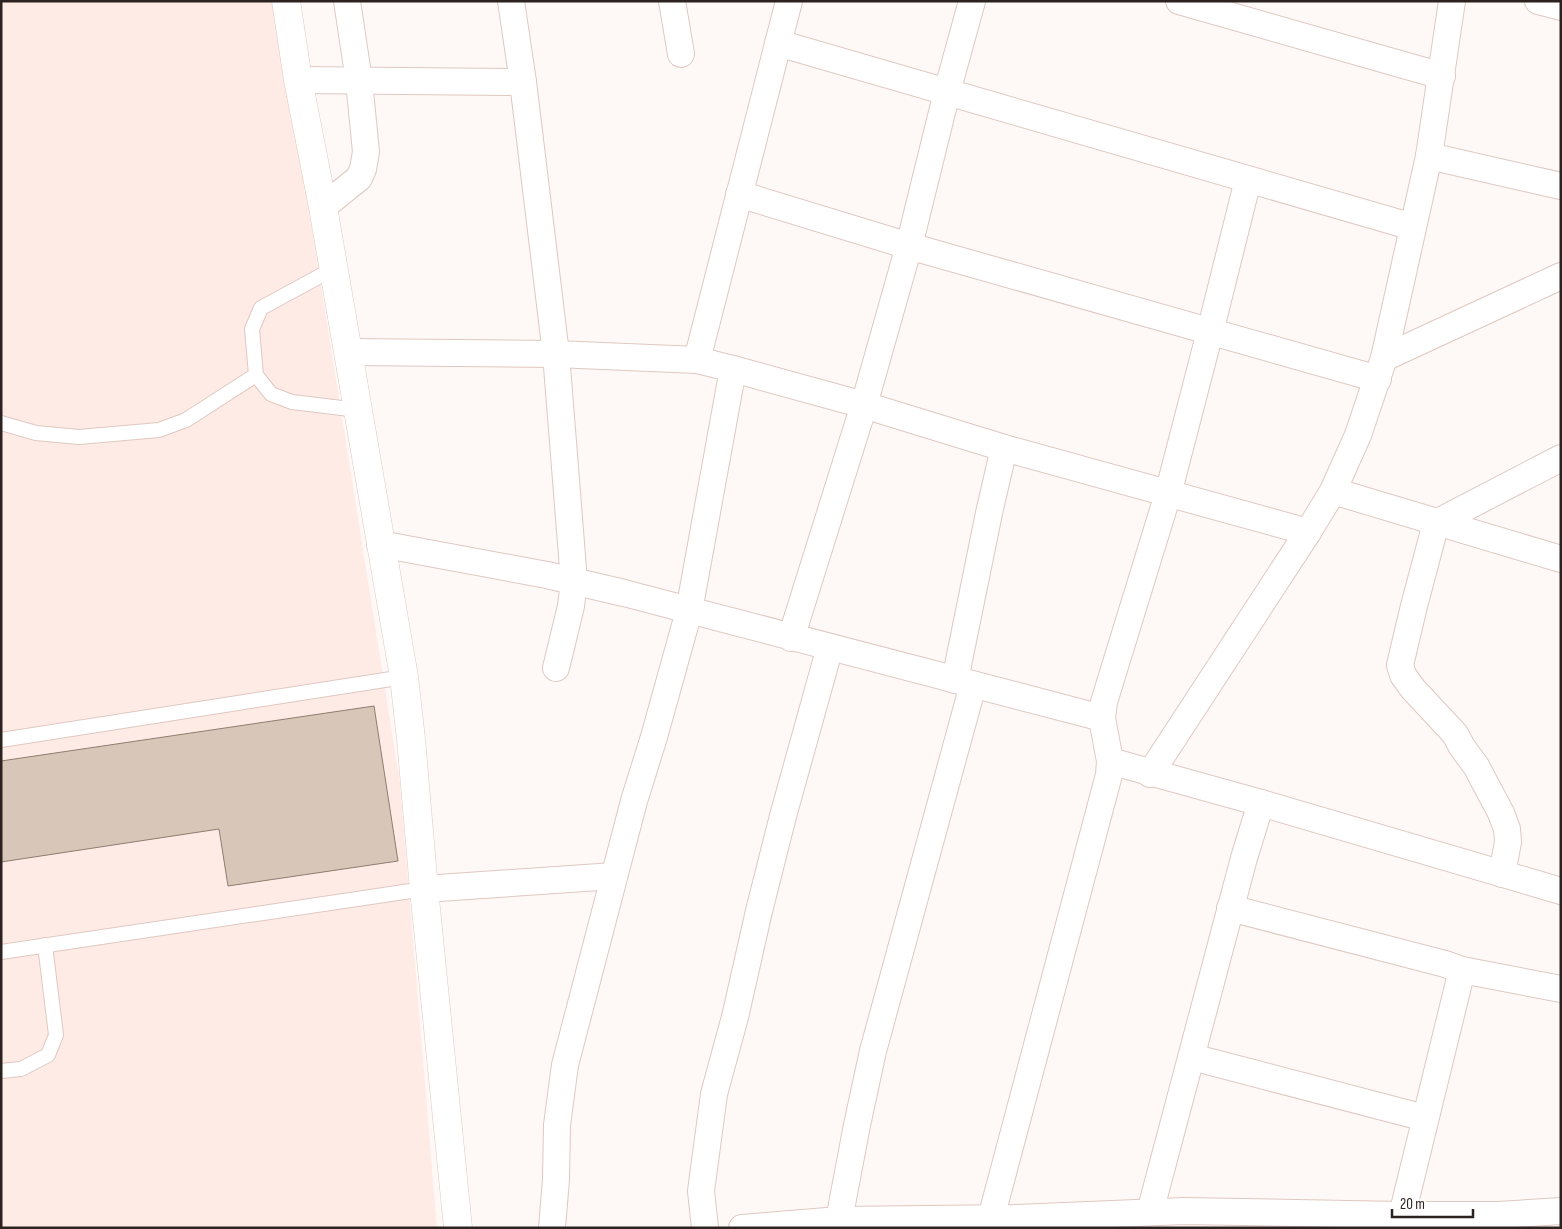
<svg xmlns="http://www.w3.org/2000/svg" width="1562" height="1229" viewBox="0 0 1562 1229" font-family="'Sofia Sans Condensed',sans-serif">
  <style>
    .built { fill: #ffebe5 }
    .building { fill: #d8c7b8; stroke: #8d7d6f }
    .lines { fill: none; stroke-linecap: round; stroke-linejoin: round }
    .service-casing { stroke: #dfc8c1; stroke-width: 16 }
    .minor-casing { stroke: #dfc8c1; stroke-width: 28 }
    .tertiary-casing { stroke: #dfc8c1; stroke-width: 29 }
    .service { stroke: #fff; stroke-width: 14 }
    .minor { stroke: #fff; stroke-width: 26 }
    .tertiary { stroke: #fff; stroke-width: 28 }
  </style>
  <rect width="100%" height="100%" fill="#fef9f7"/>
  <path class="built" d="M 1,1 L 276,1 L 400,783 L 437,1228 L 1,1228 Z"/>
  <path class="building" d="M 374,706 L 398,861 L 228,886 L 219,829 L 1,862 L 1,761 Z"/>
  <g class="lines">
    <g class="service-casing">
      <g id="service">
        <path d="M 333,269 L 261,308 L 252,329 L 256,375 L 271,394 L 292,402 L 358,410"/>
        <path d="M 1,423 L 36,433 L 79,437 L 159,430 L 186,420 L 256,375"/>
        <path d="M 1,740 L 404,677"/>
        <path d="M 1,952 L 424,889"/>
        <path d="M 1,1071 L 21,1069 L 48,1055 L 56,1035 L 45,945"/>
      </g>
    </g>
    <g class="minor-casing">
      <g id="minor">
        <path d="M 511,1 L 523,82 L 556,354 L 574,581 L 571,606 L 556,668"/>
        <path d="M 672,1 L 681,54"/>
        <path d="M 1179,1 L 1442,76"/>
        <path d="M 1538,1 L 1561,7"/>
        <path d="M 778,43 L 1413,227"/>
        <path d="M 298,80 L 523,82"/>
        <path d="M 1429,156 L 1561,186"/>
        <path d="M 1248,180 L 1210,332 L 1168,494 L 1104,702 L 1102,718 L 1110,761 L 1261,803 L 1561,891"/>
        <path d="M 739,194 L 909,246 L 1378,379"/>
        <path d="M 323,207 L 359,178 L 363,169 L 366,152 L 359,81 L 347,1"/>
        <path d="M 348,352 L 556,354 L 697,360 L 733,369 L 864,405 L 1004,448 L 1308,532"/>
        <path d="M 1384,358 L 1561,276"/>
        <path d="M 697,360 L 789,1"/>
        <path d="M 1333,491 L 1561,559"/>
        <path d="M 380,544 L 547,575 L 624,593 L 1102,718"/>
        <path d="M 791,638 L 864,405 L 909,246 L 947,92 L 972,1"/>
        <path d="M 955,680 L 989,513 L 1004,448"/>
        <path d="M 1150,774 L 1308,532 L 1333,491 L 1358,435 L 1384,358 L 1429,156 L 1452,1"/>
        <path d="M 1502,874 L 1508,842 L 1507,829 L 1501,813 L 1476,766 L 1462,747 L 1455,734 L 1413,689 L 1403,675 L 1400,665 L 1414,606 L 1436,523 L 1561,458"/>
        <path d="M 424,889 L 614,876"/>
        <path d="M 1230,908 L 1445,964 L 1462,970 L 1561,989"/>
        <path d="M 1192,1057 L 1425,1118"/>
        <path d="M 1150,1212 L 1244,858 L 1261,803"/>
        <path d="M 1402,1215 L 1462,970"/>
        <path d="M 991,1218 L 1106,786 L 1109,775 L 1110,761"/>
        <path d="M 839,1220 L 857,1125 L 873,1051 L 973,685"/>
        <path d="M 552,1228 L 556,1179 L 557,1125 L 565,1065 L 634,801 L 654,737 L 689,611 L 733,369"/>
        <path d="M 705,1228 L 701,1191 L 714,1094 L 735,1017 L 759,911 L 783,816 L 830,647"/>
        <path d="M 742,1228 L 839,1220 L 1015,1218 L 1184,1211 L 1402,1215 L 1498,1215 L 1561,1211"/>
      </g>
    </g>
    <g class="tertiary-casing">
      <path id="tertiary" d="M 286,1 L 298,80 L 323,207 L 404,677 L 411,739 L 424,889 L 458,1228"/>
    </g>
    <use href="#service" class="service"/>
    <use href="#minor" class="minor"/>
    <use href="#tertiary" class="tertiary"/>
  </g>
  <rect width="1562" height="1229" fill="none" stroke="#2c2320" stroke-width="5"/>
  <path d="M1392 1209v8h81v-8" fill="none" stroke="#2c2320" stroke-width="2.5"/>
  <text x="1400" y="1209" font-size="15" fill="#2c2320" stroke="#ffffff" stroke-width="4" paint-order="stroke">20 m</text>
</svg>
